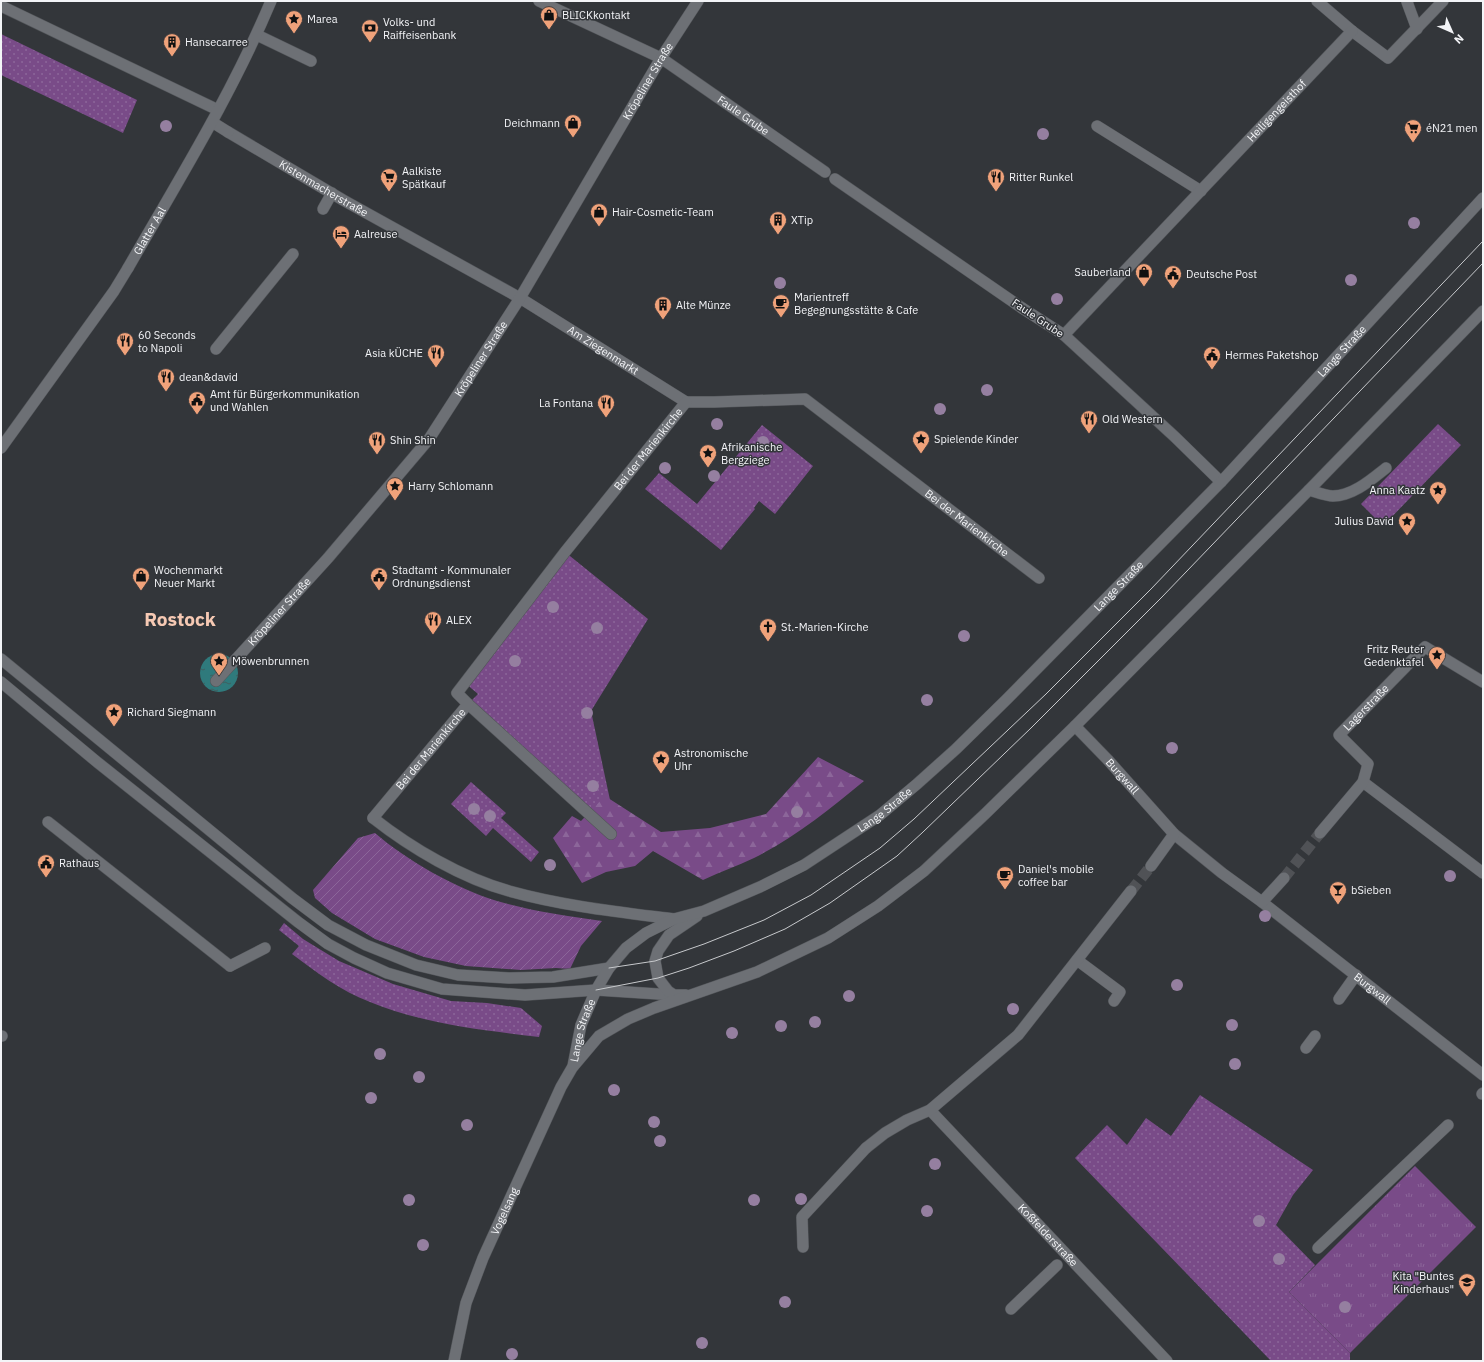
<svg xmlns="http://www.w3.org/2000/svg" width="1484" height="1362" viewBox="0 0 1484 1362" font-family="'IBM Plex Sans',sans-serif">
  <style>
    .grass { fill: url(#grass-dots) }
    .forest { fill: url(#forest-firs) }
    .park { fill: url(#park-tufts) }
    .garden { fill: url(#garden-furrows) }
    .water { fill: url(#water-ripples) }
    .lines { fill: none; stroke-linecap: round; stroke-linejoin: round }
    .minor-tunnel { stroke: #505256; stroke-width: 11; stroke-dasharray: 11 5.5; stroke-linecap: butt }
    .service-casing { stroke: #525559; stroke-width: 12 }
    .pedestrian-casing { stroke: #525559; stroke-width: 12 }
    .minor-casing { stroke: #525559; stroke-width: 12 }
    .service { stroke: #6d7075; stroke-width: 11 }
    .pedestrian { stroke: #6d7075; stroke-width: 11 }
    .minor { stroke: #6d7075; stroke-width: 11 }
    .tram { stroke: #c7c9cc; stroke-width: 1 }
    .tree { fill: #957fa0 }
    .labels { text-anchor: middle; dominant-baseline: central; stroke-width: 3; stroke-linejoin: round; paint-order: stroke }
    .poi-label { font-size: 11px; fill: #f3f4f7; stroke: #33363a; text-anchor: start }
    .street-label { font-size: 11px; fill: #f3f4f7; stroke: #33363a }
    .town-label { font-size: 19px; font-weight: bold; fill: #f6c9b3; stroke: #33363a }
  </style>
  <defs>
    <pattern id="grass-dots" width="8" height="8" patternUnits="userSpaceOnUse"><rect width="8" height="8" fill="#794b88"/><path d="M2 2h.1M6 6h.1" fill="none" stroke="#8c669a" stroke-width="1.8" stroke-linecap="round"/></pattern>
    <pattern id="forest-firs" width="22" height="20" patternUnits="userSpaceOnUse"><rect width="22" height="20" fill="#794b88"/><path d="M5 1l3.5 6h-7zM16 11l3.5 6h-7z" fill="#8c669a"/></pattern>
    <pattern id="park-tufts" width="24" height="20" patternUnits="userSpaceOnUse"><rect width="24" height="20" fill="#794b88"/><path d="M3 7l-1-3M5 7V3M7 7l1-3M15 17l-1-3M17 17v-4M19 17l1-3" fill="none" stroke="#8c669a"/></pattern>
    <pattern id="garden-furrows" width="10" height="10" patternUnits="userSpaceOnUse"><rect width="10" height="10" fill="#794b88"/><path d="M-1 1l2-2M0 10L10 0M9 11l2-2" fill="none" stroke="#8c669a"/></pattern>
    <pattern id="water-ripples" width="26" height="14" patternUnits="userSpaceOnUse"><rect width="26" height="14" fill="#2f7a7c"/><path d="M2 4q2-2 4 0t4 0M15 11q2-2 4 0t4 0" fill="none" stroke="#3d5f60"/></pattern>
  </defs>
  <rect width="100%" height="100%" fill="#33363a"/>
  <g class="grass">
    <path d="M 1,34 L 137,100 L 123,133 L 1,75 Z"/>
    <path d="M 1438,424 L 1461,445 L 1383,526 L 1361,504 Z"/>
    <path d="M 762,425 L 813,466 L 775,514 L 759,501 L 754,508 L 755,509 L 721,550 L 645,489 L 659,473 L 697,504 Z"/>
    <path d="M 565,552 L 648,619 L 591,711 L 619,842 L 468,704 L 478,694 L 465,683 Z"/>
    <path d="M 471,782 L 506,813 L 501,818 L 539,852 L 531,862 L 493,828 L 486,836 L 451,804 Z"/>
    <path d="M 284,923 L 303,939 L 339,961 L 393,984 L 451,1001 L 487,1003 L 521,1008 L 542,1026 L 539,1037 C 482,1030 424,1024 370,1002 C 341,991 316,972 292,954 L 299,946 L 279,930 Z"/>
    <path d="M 1200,1095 L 1313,1170 L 1293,1195 L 1276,1225 L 1315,1265 L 1289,1292 L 1350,1353 L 1350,1361 L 1271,1361 L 1075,1158 L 1107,1125 L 1127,1145 L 1146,1118 L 1171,1136 Z"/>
  </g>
  <path class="forest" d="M 818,757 L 864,781 C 829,810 794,838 754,858 C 737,866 720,872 703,880 L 653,851 L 635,866 L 606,872 L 582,883 L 553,838 L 572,816 L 581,821 L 605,796 L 661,832 L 710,828 L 766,814 Z"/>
  <path class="park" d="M 1415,1166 L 1476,1227 L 1350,1353 L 1289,1292 Z"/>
  <path class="garden" d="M 375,833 C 406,860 457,889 497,901 C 531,911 566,916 602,921 L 581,946 L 570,969 L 556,968 L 521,970 L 466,966 L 424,957 L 375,939 L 332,913 L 315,898 L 313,890 L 358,838 Z"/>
  <circle class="water" cx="219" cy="673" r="19"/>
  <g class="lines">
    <g class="minor-tunnel">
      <path d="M 1284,878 L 1320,833"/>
      <path d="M 1131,891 L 1151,866"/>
    </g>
    <g class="service-casing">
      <g id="service">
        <path d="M 1408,1 L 1407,2 L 1417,29"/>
        <path d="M 1352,31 L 1388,58 L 1443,1"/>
        <path d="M 257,35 L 311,61"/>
        <path d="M 323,209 L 332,193"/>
        <path d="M 216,349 L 293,254"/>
        <path d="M 1309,490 C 1316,492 1326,496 1333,496 C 1353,496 1372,479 1386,468"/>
        <path d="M 1,659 L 292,898 L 328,925 L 366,945 L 416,965 L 458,975 L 509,978 L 553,977 L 609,968"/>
        <path d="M 1,682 L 97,762 L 298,922 L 328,944 L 354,958 L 387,973 L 442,989 L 525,995 L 596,990 L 674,995"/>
        <path d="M 1363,782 L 1483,873"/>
        <path d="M 373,818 C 411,848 462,878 509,891 C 563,906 619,912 674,919"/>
        <path d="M 1077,960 L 1120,992 L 1114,1001"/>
        <path d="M 230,966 L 265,948"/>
        <path d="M 1339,999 L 1356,975"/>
        <path d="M 1306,1048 L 1315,1036"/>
        <path d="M 1482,1094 L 1483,1093"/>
        <path d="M 803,1247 L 802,1217 L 866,1148"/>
        <path d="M 1318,1248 L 1448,1125"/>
        <path d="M 1011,1309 L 1057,1265"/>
      </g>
    </g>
    <g class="pedestrian-casing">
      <g id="pedestrian">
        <path id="s1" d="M 539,1 L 661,58 L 825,172"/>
        <path d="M 1317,1 L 1352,31"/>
        <path d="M 1097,126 L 1201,191"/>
        <path id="s2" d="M 228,132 L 343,200 L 520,298 L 686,402"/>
        <path d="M 835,179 L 1022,308"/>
        <path id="s3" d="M 686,402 L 714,402 L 805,399 L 1039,578"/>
        <path d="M 1,448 L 114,291 L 128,268"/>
        <path id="s4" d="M 216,681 L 328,558 L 429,439 L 520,298 L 661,58 L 698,1"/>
        <path d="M 468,704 L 611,834"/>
        <path id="s5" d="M 373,818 L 468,704 L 457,693 L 565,552 L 686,402"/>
        <path d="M 48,822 L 230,966"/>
      </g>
    </g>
    <g class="minor-casing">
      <g id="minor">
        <path d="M 1,6 L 218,110"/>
        <path d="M 212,122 L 228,132"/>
        <path id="s6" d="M 128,268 C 178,181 232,94 271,1"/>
        <path d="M 1022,308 L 1064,335 L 1175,437 L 1221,482"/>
        <path id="s7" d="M 1064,335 L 1352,31"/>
        <path id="s8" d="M 1075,726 L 1108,760 L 1174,834 L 1222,873 L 1262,902 L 1483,1075"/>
        <path id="s9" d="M 1320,833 L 1363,782 L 1368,764 L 1339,735 L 1425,647 L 1483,682"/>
        <path d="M 1151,866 L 1174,834"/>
        <path d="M 1262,902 L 1284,878"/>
        <path d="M 686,995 L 674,995 L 668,991 L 658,978 L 655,961 L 658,951 L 669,935 L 697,916"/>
        <path d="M 1,1036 L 2,1036"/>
        <path id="s10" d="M 573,1066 L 581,1025 L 596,990 L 609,968 L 626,948 L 646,933 L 674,919 L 704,911 L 762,886 L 804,865 L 880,815 L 917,784 L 956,749 L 1007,699 L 1221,482 L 1483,198"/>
        <path id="s11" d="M 930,1110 L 1167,1361"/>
        <path d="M 866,1148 L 885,1133 L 907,1120 L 930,1110 L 1018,1035 L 1131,891"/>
        <path id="s12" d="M 454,1361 L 466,1303 L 483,1258 L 561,1087 L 572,1068 L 599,1036 L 628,1019 L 654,1008 L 757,972 L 828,938 L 878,906 L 924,871 L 985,814 L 1075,726 L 1309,490 L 1483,311"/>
      </g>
    </g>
    <use href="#service" class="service"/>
    <use href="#pedestrian" class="pedestrian"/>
    <use href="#minor" class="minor"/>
    <g class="tram">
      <path d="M 609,968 L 655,961 L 704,944 L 764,920 L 811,895 L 880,848 L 914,819 L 1046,694 L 1151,589 L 1483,241"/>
      <path d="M 596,990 L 658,978 L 689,968 L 734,951 L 785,929 L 830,903 L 897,856 L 923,832 L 1031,728 L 1162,597 L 1483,263"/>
    </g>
  </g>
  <g class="tree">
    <circle cx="166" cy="126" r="6"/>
    <circle cx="1043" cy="134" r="6"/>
    <circle cx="1414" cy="223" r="6"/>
    <circle cx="1351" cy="280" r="6"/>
    <circle cx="780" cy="283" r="6"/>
    <circle cx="1057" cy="299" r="6"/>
    <circle cx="987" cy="390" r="6"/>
    <circle cx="940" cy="409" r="6"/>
    <circle cx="717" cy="424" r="6"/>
    <circle cx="763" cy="442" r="6"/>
    <circle cx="665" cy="468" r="6"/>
    <circle cx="714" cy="476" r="6"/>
    <circle cx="553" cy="607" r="6"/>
    <circle cx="597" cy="628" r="6"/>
    <circle cx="964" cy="636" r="6"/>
    <circle cx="515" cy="661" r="6"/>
    <circle cx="927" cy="700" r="6"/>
    <circle cx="587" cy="713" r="6"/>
    <circle cx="1172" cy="748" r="6"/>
    <circle cx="593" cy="786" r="6"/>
    <circle cx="474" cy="809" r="6"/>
    <circle cx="797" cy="812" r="6"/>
    <circle cx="490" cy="816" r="6"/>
    <circle cx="550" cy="865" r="6"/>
    <circle cx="1450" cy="876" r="6"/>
    <circle cx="1265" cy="916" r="6"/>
    <circle cx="1177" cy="985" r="6"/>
    <circle cx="849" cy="996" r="6"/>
    <circle cx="1013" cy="1009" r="6"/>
    <circle cx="815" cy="1022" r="6"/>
    <circle cx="1232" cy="1025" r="6"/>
    <circle cx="781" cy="1026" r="6"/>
    <circle cx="732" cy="1033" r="6"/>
    <circle cx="380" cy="1054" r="6"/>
    <circle cx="1235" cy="1064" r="6"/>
    <circle cx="419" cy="1077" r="6"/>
    <circle cx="614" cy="1090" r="6"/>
    <circle cx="371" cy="1098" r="6"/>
    <circle cx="654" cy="1122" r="6"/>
    <circle cx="467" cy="1125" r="6"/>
    <circle cx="660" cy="1141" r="6"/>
    <circle cx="935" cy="1164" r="6"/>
    <circle cx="801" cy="1199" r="6"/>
    <circle cx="409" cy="1200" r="6"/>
    <circle cx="754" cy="1200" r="6"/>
    <circle cx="927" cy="1211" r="6"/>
    <circle cx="1259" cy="1221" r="6"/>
    <circle cx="423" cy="1245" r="6"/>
    <circle cx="1279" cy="1259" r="6"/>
    <circle cx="785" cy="1302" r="6"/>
    <circle cx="1345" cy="1307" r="6"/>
    <circle cx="702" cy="1343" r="6"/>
    <circle cx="512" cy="1354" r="6"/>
  </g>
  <defs>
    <g id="shop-pin" transform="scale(0.9)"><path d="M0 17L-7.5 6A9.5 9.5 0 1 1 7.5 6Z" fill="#f0a27a" stroke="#33363a"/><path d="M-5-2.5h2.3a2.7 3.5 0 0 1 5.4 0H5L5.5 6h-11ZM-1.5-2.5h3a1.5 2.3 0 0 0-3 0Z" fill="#111"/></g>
    <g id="sight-pin" transform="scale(0.9)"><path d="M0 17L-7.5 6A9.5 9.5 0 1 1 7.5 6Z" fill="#f0a27a" stroke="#33363a"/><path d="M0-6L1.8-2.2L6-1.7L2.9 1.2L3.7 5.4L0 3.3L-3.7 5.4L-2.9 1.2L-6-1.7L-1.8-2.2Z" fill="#111"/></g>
    <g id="bank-pin" transform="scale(0.9)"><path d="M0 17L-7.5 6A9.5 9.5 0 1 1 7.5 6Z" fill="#f0a27a" stroke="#33363a"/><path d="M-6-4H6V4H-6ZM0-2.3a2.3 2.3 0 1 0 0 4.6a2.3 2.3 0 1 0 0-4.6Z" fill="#111"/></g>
    <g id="building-pin" transform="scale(0.9)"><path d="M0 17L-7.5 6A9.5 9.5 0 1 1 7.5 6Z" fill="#f0a27a" stroke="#33363a"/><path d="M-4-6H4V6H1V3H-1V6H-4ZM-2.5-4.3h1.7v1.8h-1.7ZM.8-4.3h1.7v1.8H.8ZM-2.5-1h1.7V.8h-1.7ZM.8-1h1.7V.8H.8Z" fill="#111"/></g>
    <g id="supermarket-pin" transform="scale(0.9)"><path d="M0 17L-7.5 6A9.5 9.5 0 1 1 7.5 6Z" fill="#f0a27a" stroke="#33363a"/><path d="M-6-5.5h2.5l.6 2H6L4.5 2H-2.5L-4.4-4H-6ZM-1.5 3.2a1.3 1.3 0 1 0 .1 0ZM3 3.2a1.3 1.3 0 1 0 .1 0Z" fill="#111"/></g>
    <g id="restaurant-pin" transform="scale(0.9)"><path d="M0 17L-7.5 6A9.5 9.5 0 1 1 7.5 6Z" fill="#f0a27a" stroke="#33363a"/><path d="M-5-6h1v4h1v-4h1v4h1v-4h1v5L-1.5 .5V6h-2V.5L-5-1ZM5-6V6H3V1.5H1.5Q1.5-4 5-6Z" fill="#111"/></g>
    <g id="hotel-pin" transform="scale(0.9)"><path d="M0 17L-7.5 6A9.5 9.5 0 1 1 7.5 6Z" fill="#f0a27a" stroke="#33363a"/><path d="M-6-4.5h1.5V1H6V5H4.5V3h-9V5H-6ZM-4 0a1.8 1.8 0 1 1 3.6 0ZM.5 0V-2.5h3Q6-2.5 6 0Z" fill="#111"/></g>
    <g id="civic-pin" transform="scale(0.9)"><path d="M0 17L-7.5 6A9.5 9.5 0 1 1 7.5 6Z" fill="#f0a27a" stroke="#33363a"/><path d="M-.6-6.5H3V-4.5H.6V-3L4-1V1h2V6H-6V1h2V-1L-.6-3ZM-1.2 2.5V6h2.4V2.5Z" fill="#111"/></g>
    <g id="cafe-pin" transform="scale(0.9)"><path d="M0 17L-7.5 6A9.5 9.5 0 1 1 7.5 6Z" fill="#f0a27a" stroke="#33363a"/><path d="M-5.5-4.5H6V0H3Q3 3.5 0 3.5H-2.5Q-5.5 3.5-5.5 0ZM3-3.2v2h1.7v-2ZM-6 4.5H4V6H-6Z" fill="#111"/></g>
    <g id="church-pin" transform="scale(0.9)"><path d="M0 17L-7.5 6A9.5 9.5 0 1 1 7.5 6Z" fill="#f0a27a" stroke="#33363a"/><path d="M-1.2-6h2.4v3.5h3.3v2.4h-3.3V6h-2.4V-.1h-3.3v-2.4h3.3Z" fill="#111"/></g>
    <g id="bar-pin" transform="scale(0.9)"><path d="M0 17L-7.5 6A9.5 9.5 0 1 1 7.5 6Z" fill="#f0a27a" stroke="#33363a"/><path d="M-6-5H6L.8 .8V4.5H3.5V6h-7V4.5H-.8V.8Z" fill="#111"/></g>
    <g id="school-pin" transform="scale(0.9)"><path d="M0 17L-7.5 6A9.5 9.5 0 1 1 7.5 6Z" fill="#f0a27a" stroke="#33363a"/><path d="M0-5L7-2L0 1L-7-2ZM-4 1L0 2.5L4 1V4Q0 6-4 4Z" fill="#111"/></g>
  </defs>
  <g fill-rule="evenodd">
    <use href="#shop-pin" x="549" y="15"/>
    <use href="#sight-pin" x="294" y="19"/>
    <use href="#bank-pin" x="370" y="28"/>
    <use href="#building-pin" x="172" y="42"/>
    <use href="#shop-pin" x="573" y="123"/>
    <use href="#supermarket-pin" x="1413" y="128"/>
    <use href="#supermarket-pin" x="389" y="177"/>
    <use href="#restaurant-pin" x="996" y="177"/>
    <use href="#shop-pin" x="599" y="212"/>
    <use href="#building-pin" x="778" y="220"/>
    <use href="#hotel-pin" x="341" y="234"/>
    <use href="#shop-pin" x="1144" y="272"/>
    <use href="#civic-pin" x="1173" y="274"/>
    <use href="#cafe-pin" x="781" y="303"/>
    <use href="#building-pin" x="663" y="305"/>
    <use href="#restaurant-pin" x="125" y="341"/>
    <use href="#restaurant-pin" x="436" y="353"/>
    <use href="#civic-pin" x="1212" y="355"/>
    <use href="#restaurant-pin" x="166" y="377"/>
    <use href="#civic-pin" x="197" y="400"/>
    <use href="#restaurant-pin" x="606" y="403"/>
    <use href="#restaurant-pin" x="1089" y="419"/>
    <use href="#sight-pin" x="921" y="439"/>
    <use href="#restaurant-pin" x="377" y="440"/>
    <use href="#sight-pin" x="708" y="453"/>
    <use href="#sight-pin" x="395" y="486"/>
    <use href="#sight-pin" x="1438" y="490"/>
    <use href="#sight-pin" x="1407" y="521"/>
    <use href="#shop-pin" x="141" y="576"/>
    <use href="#civic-pin" x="379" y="576"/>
    <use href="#restaurant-pin" x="433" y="620"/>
    <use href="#church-pin" x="768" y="627"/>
    <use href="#sight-pin" x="1437" y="655"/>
    <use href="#sight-pin" x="219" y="661"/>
    <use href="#sight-pin" x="114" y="712"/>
    <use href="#sight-pin" x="661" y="759"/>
    <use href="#civic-pin" x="46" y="863"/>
    <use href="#cafe-pin" x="1005" y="875"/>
    <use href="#bar-pin" x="1338" y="890"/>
    <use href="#school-pin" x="1467" y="1282"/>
  </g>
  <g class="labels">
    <g class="poi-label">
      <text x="562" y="15">BLICKkontakt</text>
      <text x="307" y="19">Marea</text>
      <text x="383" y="22">Volks- und<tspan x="383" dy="13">Raiffeisenbank</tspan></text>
      <text x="185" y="42">Hansecarree</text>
      <text x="560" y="123" text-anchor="end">Deichmann</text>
      <text x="1426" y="128">éN21 men</text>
      <text x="402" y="171">Aalkiste<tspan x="402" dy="13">Spätkauf</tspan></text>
      <text x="1009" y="177">Ritter Runkel</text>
      <text x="612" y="212">Hair-Cosmetic-Team</text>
      <text x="791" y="220">XTip</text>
      <text x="354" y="234">Aalreuse</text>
      <text x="1131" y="272" text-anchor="end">Sauberland</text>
      <text x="1186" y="274">Deutsche Post</text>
      <text x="794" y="297">Marientreff<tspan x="794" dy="13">Begegnungsstätte &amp; Cafe</tspan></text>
      <text x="676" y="305">Alte Münze</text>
      <text x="138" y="335">60 Seconds<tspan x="138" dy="13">to Napoli</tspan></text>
      <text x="423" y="353" text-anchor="end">Asia kÜCHE</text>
      <text x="1225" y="355">Hermes Paketshop</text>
      <text x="179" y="377">dean&amp;david</text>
      <text x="210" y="394">Amt für Bürgerkommunikation<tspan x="210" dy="13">und Wahlen</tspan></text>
      <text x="593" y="403" text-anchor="end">La Fontana</text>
      <text x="1102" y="419">Old Western</text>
      <text x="934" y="439">Spielende Kinder</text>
      <text x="390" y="440">Shin Shin</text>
      <text x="721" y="447">Afrikanische<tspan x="721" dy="13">Bergziege</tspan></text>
      <text x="408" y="486">Harry Schlomann</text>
      <text x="1425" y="490" text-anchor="end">Anna Kaatz</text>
      <text x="1394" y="521" text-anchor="end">Julius David</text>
      <text x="154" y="570">Wochenmarkt<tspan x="154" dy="13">Neuer Markt</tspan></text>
      <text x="392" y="570">Stadtamt - Kommunaler<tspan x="392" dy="13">Ordnungsdienst</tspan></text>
      <text x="446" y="620">ALEX</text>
      <text x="781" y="627">St.-Marien-Kirche</text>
      <text x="1424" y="649" text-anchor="end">Fritz Reuter<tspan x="1424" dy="13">Gedenktafel</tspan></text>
      <text x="232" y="661">Möwenbrunnen</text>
      <text x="127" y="712">Richard Siegmann</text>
      <text x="674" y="753">Astronomische<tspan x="674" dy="13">Uhr</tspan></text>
      <text x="59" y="863">Rathaus</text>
      <text x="1018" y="869">Daniel's mobile<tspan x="1018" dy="13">coffee bar</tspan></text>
      <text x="1351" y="890">bSieben</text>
      <text x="1454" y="1276" text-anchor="end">Kita "Buntes<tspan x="1454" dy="13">Kinderhaus"</tspan></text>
    </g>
    <g class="street-label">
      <text stroke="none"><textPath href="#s4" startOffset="742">Kröpeliner Straße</textPath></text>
      <text stroke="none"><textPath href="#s7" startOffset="309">Heiligengeisthof</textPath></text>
      <text stroke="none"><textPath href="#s1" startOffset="235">Faule Grube</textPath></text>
      <text stroke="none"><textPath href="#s2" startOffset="111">Kistenmacherstraße</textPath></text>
      <text stroke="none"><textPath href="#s6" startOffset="43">Glatter Aal</textPath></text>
      <text transform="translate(1038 318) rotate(34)">Faule Grube</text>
      <text stroke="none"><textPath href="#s2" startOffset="434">Am Ziegenmarkt</textPath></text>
      <text stroke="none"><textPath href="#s10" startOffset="1075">Lange Straße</textPath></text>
      <text stroke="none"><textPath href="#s4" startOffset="418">Kröpeliner Straße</textPath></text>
      <text stroke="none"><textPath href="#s5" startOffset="474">Bei der Marienkirche</textPath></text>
      <text stroke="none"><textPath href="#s3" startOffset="323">Bei der Marienkirche</textPath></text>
      <text stroke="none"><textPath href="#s10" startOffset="751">Lange Straße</textPath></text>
      <text stroke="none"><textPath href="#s4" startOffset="94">Kröpeliner Straße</textPath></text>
      <text stroke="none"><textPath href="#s9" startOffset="165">Lagerstraße</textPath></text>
      <text stroke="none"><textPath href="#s5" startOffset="90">Bei der Marienkirche</textPath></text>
      <text stroke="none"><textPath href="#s8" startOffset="69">Burgwall</textPath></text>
      <text stroke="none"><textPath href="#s10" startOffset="427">Lange Straße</textPath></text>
      <text stroke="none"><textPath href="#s8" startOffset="398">Burgwall</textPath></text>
      <text stroke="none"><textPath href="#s10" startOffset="37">Lange Straße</textPath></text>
      <text stroke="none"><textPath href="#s12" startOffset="159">Vogelsang</textPath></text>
      <text stroke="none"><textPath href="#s11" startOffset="172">Koßfelderstraße</textPath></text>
    </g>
    <g class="town-label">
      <text x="180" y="619">Rostock</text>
    </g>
  </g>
  <rect width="1484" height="1362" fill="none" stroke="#f3f4f7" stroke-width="4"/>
  <g transform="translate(1452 32) rotate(135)" stroke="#33363a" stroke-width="3" paint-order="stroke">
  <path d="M0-3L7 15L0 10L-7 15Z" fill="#f3f4f7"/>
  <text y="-6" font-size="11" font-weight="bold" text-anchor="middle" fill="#f3f4f7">N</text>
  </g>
</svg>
